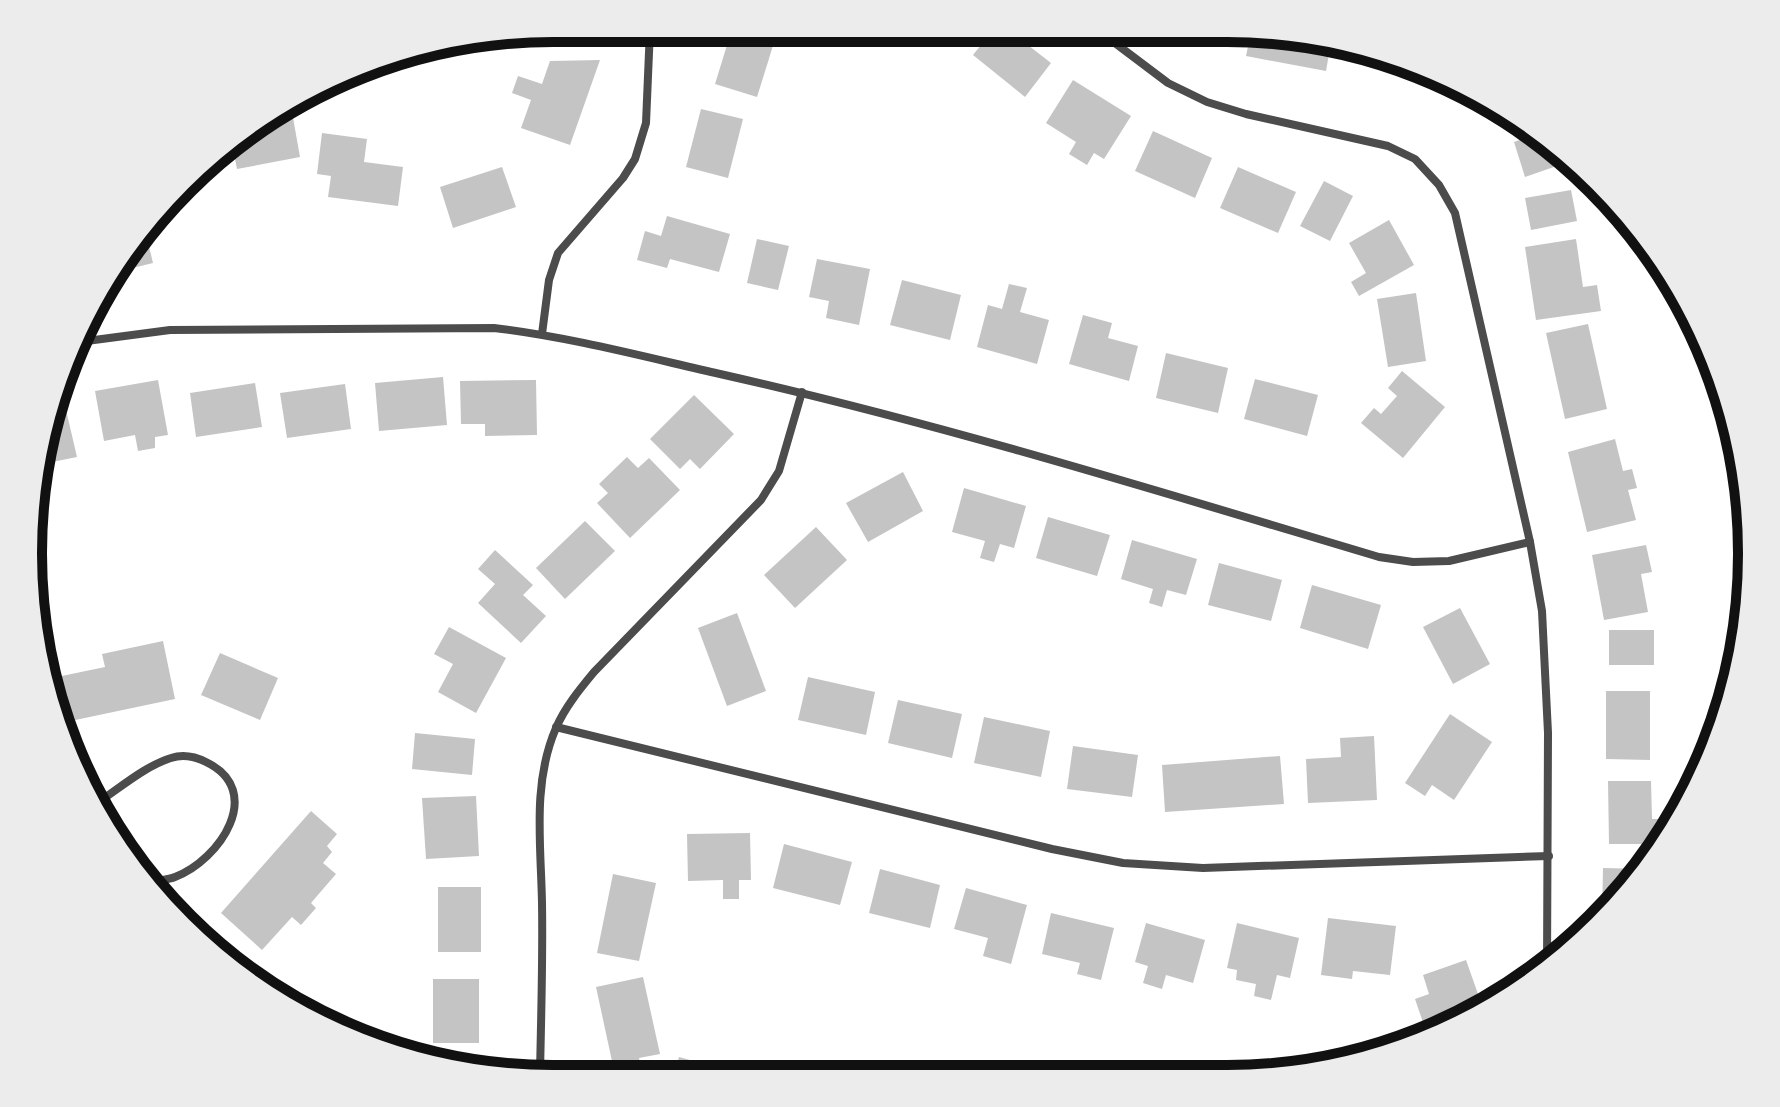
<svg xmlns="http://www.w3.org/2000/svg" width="1780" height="1107" viewBox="0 0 1780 1107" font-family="'Archivo Narrow',sans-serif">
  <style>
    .building { fill: #c4c4c4 }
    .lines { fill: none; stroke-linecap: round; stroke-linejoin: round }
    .minor { stroke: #4c4c4c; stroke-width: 8 }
    .rim { fill: none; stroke: #111; stroke-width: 10 }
  </style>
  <rect width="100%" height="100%" fill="#fff"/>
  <g class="building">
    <path d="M 554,28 L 592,28 L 593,36 L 527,39 L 527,32 Z"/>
    <path d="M 732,29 L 755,29 L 776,36 L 757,97 L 715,84 Z"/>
    <path d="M 992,31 L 1010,31 L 1051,63 L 1025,97 L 973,55 Z"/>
    <path d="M 1251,32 L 1295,32 L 1331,42 L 1326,71 L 1246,56 Z"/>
    <path d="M 418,50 L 420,61 L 373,70 L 372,62 L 385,56 Z"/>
    <path d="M 1360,50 L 1423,67 L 1421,76 L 1358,63 Z"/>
    <path d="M 600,60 L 570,145 L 521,128 L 531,100 L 512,93 L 518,76 L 542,84 L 550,61 Z"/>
    <path d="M 1073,80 L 1131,116 L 1104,159 L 1094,153 L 1087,165 L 1069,154 L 1076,142 L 1046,123 Z"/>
    <path d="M 1462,88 L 1506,113 L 1498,122 Z"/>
    <path d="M 701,109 L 743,119 L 728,178 L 686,167 Z"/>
    <path d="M 292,112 L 300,157 L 237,169 L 232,144 L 260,118 Z"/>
    <path d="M 1153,131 L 1212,158 L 1195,198 L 1135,171 Z"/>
    <path d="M 322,133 L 367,139 L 364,162 L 403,167 L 398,206 L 328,197 L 331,176 L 317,174 Z"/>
    <path d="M 1540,133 L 1571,161 L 1525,177 L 1514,142 Z"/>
    <path d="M 502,167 L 516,207 L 453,228 L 440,187 Z"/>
    <path d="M 1238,167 L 1296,192 L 1278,233 L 1220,208 Z"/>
    <path d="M 1324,181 L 1353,196 L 1330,241 L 1300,226 Z"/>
    <path d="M 1571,190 L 1577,221 L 1531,230 L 1525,198 Z"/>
    <path d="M 667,216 L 730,234 L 719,272 L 670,259 L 667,268 L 637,260 L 645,231 L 661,236 Z"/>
    <path d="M 1389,220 L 1414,265 L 1359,296 L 1351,282 L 1366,273 L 1349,243 Z"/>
    <path d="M 144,226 L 153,263 L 116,272 L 137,233 Z"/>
    <path d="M 757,239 L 789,246 L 778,290 L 747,283 Z"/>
    <path d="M 1576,239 L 1583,287 L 1597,285 L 1601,311 L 1536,320 L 1525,247 Z"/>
    <path d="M 817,259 L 870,269 L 859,325 L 826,318 L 829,301 L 809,297 Z"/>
    <path d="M 902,280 L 961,295 L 950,340 L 890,325 Z"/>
    <path d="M 1009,284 L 1027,288 L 1020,312 L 1049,320 L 1037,364 L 977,347 L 988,305 L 1002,309 Z"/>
    <path d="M 1416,293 L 1426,361 L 1388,367 L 1377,299 Z"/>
    <path d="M 1083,315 L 1112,323 L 1108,338 L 1138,346 L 1129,381 L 1069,364 Z"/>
    <path d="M 1588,324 L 1607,409 L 1565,419 L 1546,333 Z"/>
    <path d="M 1166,353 L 1228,368 L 1218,413 L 1156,398 Z"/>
    <path d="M 1402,371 L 1445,407 L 1403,458 L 1361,423 L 1374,408 L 1381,414 L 1397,396 L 1388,388 Z"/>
    <path d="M 443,377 L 447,425 L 379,431 L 375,383 Z"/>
    <path d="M 1255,379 L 1318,395 L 1307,436 L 1244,419 Z"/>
    <path d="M 158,380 L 168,435 L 155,437 L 155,448 L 138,451 L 135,435 L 104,441 L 95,391 Z"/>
    <path d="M 536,380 L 537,435 L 485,436 L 485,424 L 461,424 L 460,381 Z"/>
    <path d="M 255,383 L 262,427 L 196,437 L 190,393 Z"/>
    <path d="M 345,384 L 351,429 L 287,438 L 280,393 Z"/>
    <path d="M 694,395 L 734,434 L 700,469 L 690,459 L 680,469 L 650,439 Z"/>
    <path d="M 63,397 L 77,457 L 47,463 L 45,453 L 54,399 Z"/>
    <path d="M 1615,439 L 1623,471 L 1632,469 L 1637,488 L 1628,490 L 1636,520 L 1587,532 L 1568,452 Z"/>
    <path d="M 627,457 L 638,468 L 649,458 L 680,490 L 630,538 L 597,503 L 608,493 L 599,484 Z"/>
    <path d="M 903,472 L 923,511 L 868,542 L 846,503 Z"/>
    <path d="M 964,488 L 1026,506 L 1014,548 L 1000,544 L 994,562 L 980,558 L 985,541 L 952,532 Z"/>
    <path d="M 1048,517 L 1110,535 L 1097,576 L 1036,558 Z"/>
    <path d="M 585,521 L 615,551 L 565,599 L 536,568 Z"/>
    <path d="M 816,527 L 847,560 L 795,608 L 764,575 Z"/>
    <path d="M 1132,540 L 1197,559 L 1186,595 L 1167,590 L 1162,607 L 1149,603 L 1153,589 L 1121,579 Z"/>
    <path d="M 1646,545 L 1652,572 L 1641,574 L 1648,612 L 1604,620 L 1592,555 Z"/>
    <path d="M 495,550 L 533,585 L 523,595 L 546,616 L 521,643 L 478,603 L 495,584 L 478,569 Z"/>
    <path d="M 1219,563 L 1282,580 L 1271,621 L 1208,605 Z"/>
    <path d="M 1312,585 L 1381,605 L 1368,649 L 1300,628 Z"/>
    <path d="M 1460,608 L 1490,664 L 1453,684 L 1423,627 Z"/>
    <path d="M 737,613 L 766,691 L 727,706 L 698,628 Z"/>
    <path d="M 449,627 L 506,658 L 476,713 L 438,692 L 453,664 L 434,654 Z"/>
    <rect x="1609" y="630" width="45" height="35"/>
    <path d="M 163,641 L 175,699 L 61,723 L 50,699 L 61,696 L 57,677 L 105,667 L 102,654 Z"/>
    <path d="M 220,653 L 278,678 L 260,720 L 201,695 Z"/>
    <path d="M 808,677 L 875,692 L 866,735 L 798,720 Z"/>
    <path d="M 1606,691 L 1650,691 L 1650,760 L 1606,759 Z"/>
    <path d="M 898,700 L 962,714 L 952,758 L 888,743 Z"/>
    <path d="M 1450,714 L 1492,742 L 1454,800 L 1432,785 L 1425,796 L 1405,783 Z"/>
    <path d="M 984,717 L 1050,731 L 1041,777 L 974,763 Z"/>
    <path d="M 415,733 L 475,739 L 472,775 L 412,769 Z"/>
    <path d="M 1374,736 L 1377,800 L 1308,803 L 1306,759 L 1341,757 L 1340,738 Z"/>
    <path d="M 1073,746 L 1138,755 L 1132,797 L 1067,789 Z"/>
    <path d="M 1280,756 L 1284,804 L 1165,812 L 1162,765 Z"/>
    <path d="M 1608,781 L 1651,781 L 1652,819 L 1670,819 L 1670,830 L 1662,844 L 1609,844 Z"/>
    <path d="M 476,796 L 479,856 L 426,859 L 422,798 Z"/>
    <path d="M 311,811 L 337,834 L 327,846 L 332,852 L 323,863 L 336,874 L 311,903 L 316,908 L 301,925 L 292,917 L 262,950 L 221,913 Z"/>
    <path d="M 750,833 L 751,880 L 739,880 L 739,899 L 723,899 L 723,880 L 688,881 L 687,834 Z"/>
    <path d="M 784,844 L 852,862 L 840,905 L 773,888 Z"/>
    <path d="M 1603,868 L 1646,869 L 1602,918 Z"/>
    <path d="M 880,869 L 940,885 L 930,928 L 869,913 Z"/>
    <path d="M 613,874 L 656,883 L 639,961 L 597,953 Z"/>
    <rect x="438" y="887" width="43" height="65"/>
    <path d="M 966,888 L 1027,905 L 1011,964 L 983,956 L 988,938 L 954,929 Z"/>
    <path d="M 1051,913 L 1114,928 L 1101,980 L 1077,974 L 1080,963 L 1042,954 Z"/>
    <path d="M 1328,918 L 1396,926 L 1390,975 L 1353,971 L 1352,979 L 1321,975 Z"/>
    <path d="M 1146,923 L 1205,940 L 1193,983 L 1166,975 L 1162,989 L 1143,983 L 1148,966 L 1135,962 Z"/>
    <path d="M 1237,923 L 1299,938 L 1290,978 L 1277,975 L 1271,1000 L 1254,996 L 1256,984 L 1236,980 L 1237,970 L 1227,968 Z"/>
    <path d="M 1466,960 L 1484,1011 L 1427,1034 L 1415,999 L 1429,994 L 1423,975 Z"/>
    <path d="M 643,977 L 660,1054 L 639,1058 L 642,1072 L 615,1075 L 596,987 Z"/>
    <rect x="433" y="979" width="46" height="64"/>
    <path d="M 679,1057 L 745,1075 L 745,1076 L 674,1075 Z"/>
  </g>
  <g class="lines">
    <g class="minor">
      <path d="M 1099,31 L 1168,83 L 1207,102 L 1246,114 L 1388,146 L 1415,159 L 1439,185 L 1455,213 L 1530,542 L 1542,611 L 1548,733 L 1547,967"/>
      <path d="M 542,334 L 549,280 L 558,253 L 623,178 L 635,159 L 646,123 L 650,29"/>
      <path d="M 79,342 L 170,330 L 494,328 C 570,337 645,357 720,374 C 942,424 1161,492 1379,557 L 1413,562 L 1449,561 L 1530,542"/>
      <path d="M 556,727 L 1052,849 L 1123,863 L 1203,868 L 1549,856"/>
      <path d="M 97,803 C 120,788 145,766 171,758 C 183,754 196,757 206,762 C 266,791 220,860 175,877 C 168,880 158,880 151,882"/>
      <path d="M 540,1075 C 541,1018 543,960 542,903 C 541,845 532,783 556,728 C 565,707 580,689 594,672 L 761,500 L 779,471 L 802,392"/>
    </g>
  </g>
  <path d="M0 0H1780V1107H0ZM553 42H1227A511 511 0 0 1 1738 553V554A511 511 0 0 1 1227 1065H553A511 511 0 0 1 42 554V553A511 511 0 0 1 553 42Z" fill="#ececec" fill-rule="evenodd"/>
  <path class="rim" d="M553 42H1227A511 511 0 0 1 1738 553V554A511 511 0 0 1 1227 1065H553A511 511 0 0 1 42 554V553A511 511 0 0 1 553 42Z"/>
</svg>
